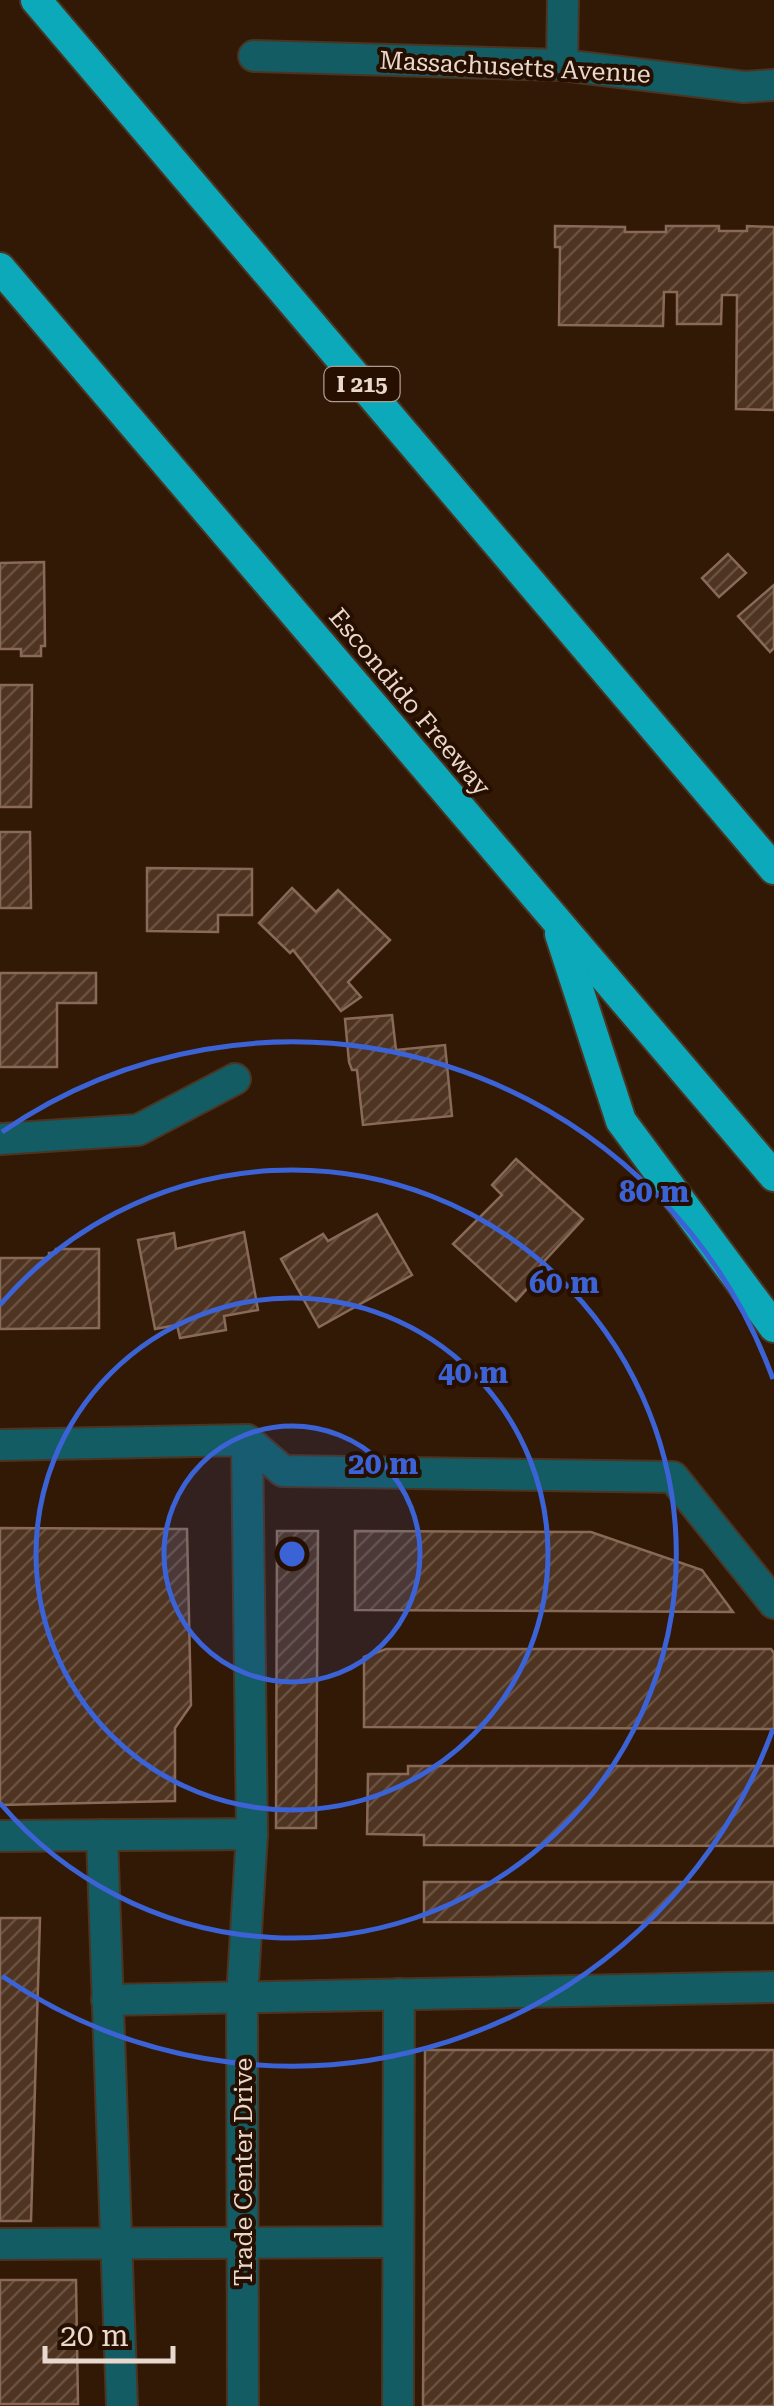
<svg xmlns="http://www.w3.org/2000/svg" width="774" height="2406" viewBox="0 0 774 2406" font-family="'Roboto Serif',serif">
  <style>
    .building { fill: url(#building-hatch); stroke: #886a56; stroke-width: 2.5 }
    .lines { fill: none; stroke-linecap: round; stroke-linejoin: round }
    .minor-casing { stroke: #4b3422; stroke-width: 34 }
    .highway-casing { stroke: #4b3422; stroke-width: 34 }
    .minor { stroke: #135c64; stroke-width: 30 }
    .highway { stroke: #0ba9b9; stroke-width: 30 }
    .ring { fill: none; stroke: #3c63d6; stroke-width: 5 }
    .labels { text-anchor: middle; dominant-baseline: central; stroke-width: 8; stroke-linejoin: round; paint-order: stroke }
    .shield { fill: #270f00; stroke: #af9c90; stroke-width: 2.5 }
    .shield-label { font-size: 22px; font-weight: bold; fill: #e9d8cd }
    .street-label { font-size: 25px; fill: #e9d8cd; stroke: #270f00 }
    .centre { fill: #3c63d6; stroke: #270f00; stroke-width: 5 }
    .ring-label { font-size: 30px; text-anchor: middle; font-weight: bold; fill: #3c63d6; stroke: #270f00; stroke-width: 8; stroke-linejoin: round; paint-order: stroke }
  </style>
  <defs>
    <pattern id="building-hatch" width="6" height="6" patternUnits="userSpaceOnUse" patternTransform="scale(2.5)"><rect width="6" height="6" fill="#4f3422"/><path d="M-1 1l2-2M0 6l6-6M5 7l2-2" fill="none" stroke="#685141"/></pattern>
  </defs>
  <rect width="100%" height="100%" fill="#311906"/>
  <g class="building">
    <path d="M 555,226 L 625,227 L 625,232 L 666,232 L 666,226 L 719,226 L 719,231 L 747,231 L 747,226 L 774,227 L 774,410 L 736,409 L 737,295 L 722,295 L 721,324 L 677,324 L 677,292 L 664,292 L 663,326 L 559,325 L 560,247 L 555,247 Z"/>
    <path d="M 728,554 L 746,573 L 719,597 L 702,578 Z"/>
    <path d="M 44,562 L 45,646 L 41,646 L 41,656 L 21,656 L 21,649 L 0,649 L 0,563 Z"/>
    <path d="M 774,585 L 774,648 L 770,652 L 738,616 Z"/>
    <path d="M 0,685 L 32,685 L 31,807 L 0,807 Z"/>
    <path d="M 0,832 L 30,832 L 31,908 L 0,908 Z"/>
    <path d="M 147,868 L 252,869 L 252,915 L 218,915 L 218,932 L 147,931 Z"/>
    <path d="M 292,888 L 316,912 L 338,890 L 390,940 L 348,982 L 361,997 L 341,1011 L 293,950 L 290,953 L 259,923 Z"/>
    <path d="M 0,973 L 96,973 L 96,1003 L 57,1003 L 57,1067 L 0,1067 Z"/>
    <path d="M 392,1015 L 396,1050 L 445,1045 L 452,1116 L 363,1125 L 357,1070 L 352,1070 L 349,1062 L 345,1019 Z"/>
    <path d="M 516,1159 L 583,1219 L 539,1267 L 544,1270 L 516,1301 L 453,1244 L 502,1195 L 492,1185 Z"/>
    <path d="M 377,1214 L 412,1275 L 319,1327 L 281,1259 L 323,1234 L 328,1241 Z"/>
    <path d="M 244,1232 L 258,1310 L 224,1316 L 226,1330 L 180,1338 L 177,1325 L 155,1329 L 138,1240 L 174,1233 L 176,1249 Z"/>
    <path d="M 56,1249 L 99,1249 L 99,1328 L 0,1329 L 0,1258 L 49,1258 L 49,1253 L 56,1253 Z"/>
    <path d="M 0,1528 L 187,1529 L 191,1705 L 175,1728 L 175,1801 L 0,1805 Z"/>
    <path d="M 277,1531 L 318,1531 L 316,1828 L 276,1828 Z"/>
    <path d="M 355,1531 L 591,1532 L 702,1570 L 733,1612 L 355,1610 Z"/>
    <path d="M 386,1649 L 771,1649 L 774,1653 L 774,1729 L 364,1727 L 364,1657 Z"/>
    <path d="M 408,1766 L 774,1766 L 774,1846 L 424,1845 L 424,1835 L 367,1834 L 368,1774 L 408,1774 Z"/>
    <path d="M 424,1882 L 774,1882 L 774,1923 L 424,1922 Z"/>
    <path d="M 0,1918 L 40,1918 L 31,2221 L 0,2221 Z"/>
    <path d="M 425,2050 L 774,2050 L 774,2406 L 423,2406 Z"/>
    <path d="M 0,2280 L 76,2280 L 78,2404 L 0,2404 Z"/>
  </g>
  <g class="lines">
    <g class="minor-casing">
      <g id="minor">
        <path d="M 254,56 L 562,65 L 744,87 L 774,85"/>
        <path d="M 562,65 L 563,0"/>
        <path d="M 0,1139 L 138,1130 L 235,1079"/>
        <path d="M 247,1440 L 283,1471 L 673,1477 L 774,1603"/>
        <path d="M 0,1445 L 247,1440 L 252,1834 L 242,1997 L 243,2406"/>
        <path d="M 102,1835 L 122,2406"/>
        <path d="M 0,1836 L 252,1834"/>
        <path d="M 107,2000 L 774,1987"/>
        <path d="M 0,2244 L 398,2242"/>
        <path d="M 398,2406 L 399,1994"/>
      </g>
    </g>
    <g class="highway-casing">
      <g id="highway">
        <path d="M 36,0 L 774,869"/>
        <path d="M 0,268 L 774,1176"/>
        <path d="M 560,934 L 621,1121 L 774,1327"/>
      </g>
    </g>
    <use href="#minor" class="minor"/>
    <use href="#highway" class="highway"/>
  </g>
  <circle cx="292" cy="1554" r="128" fill="#3c63d6" fill-opacity=".12"/>
  <g class="ring">
    <circle cx="292" cy="1554" r="128"/>
    <circle cx="292" cy="1554" r="256"/>
    <path d="M0 1305A384 384 0 1 1 0 1803"/>
    <path d="M773 1729A512 512 0 0 1 2 1976M2 1132A512 512 0 0 1 773 1379"/>
  </g>
  <g class="labels">
    <rect class="shield" x="324.5" y="367" width="75" height="34" rx="8"/>
    <g class="shield-label">
      <text x="362" y="384">I 215</text>
    </g>
    <g class="street-label">
      <text transform="translate(515 67) rotate(3)">Massachusetts Avenue</text>
      <text transform="translate(410 702) rotate(50)">Escondido Freeway</text>
      <text transform="translate(243 2172) rotate(-90)">Trade Center Drive</text>
    </g>
  </g>
  <circle cx="292" cy="1554" r="15" class="centre"/>
  <g class="ring-label">
    <text x="654" y="1202">80 m</text>
    <text x="564" y="1293">60 m</text>
    <text x="473" y="1383">40 m</text>
    <text x="383" y="1474">20 m</text>
  </g>
  <path d="M45 2346v15h128v-15" fill="none" stroke="#e9d8cd" stroke-width="5"/>
  <text x="60" y="2346" font-size="30" fill="#e9d8cd" stroke="#270f00" stroke-width="8" paint-order="stroke">20 m</text>
</svg>
